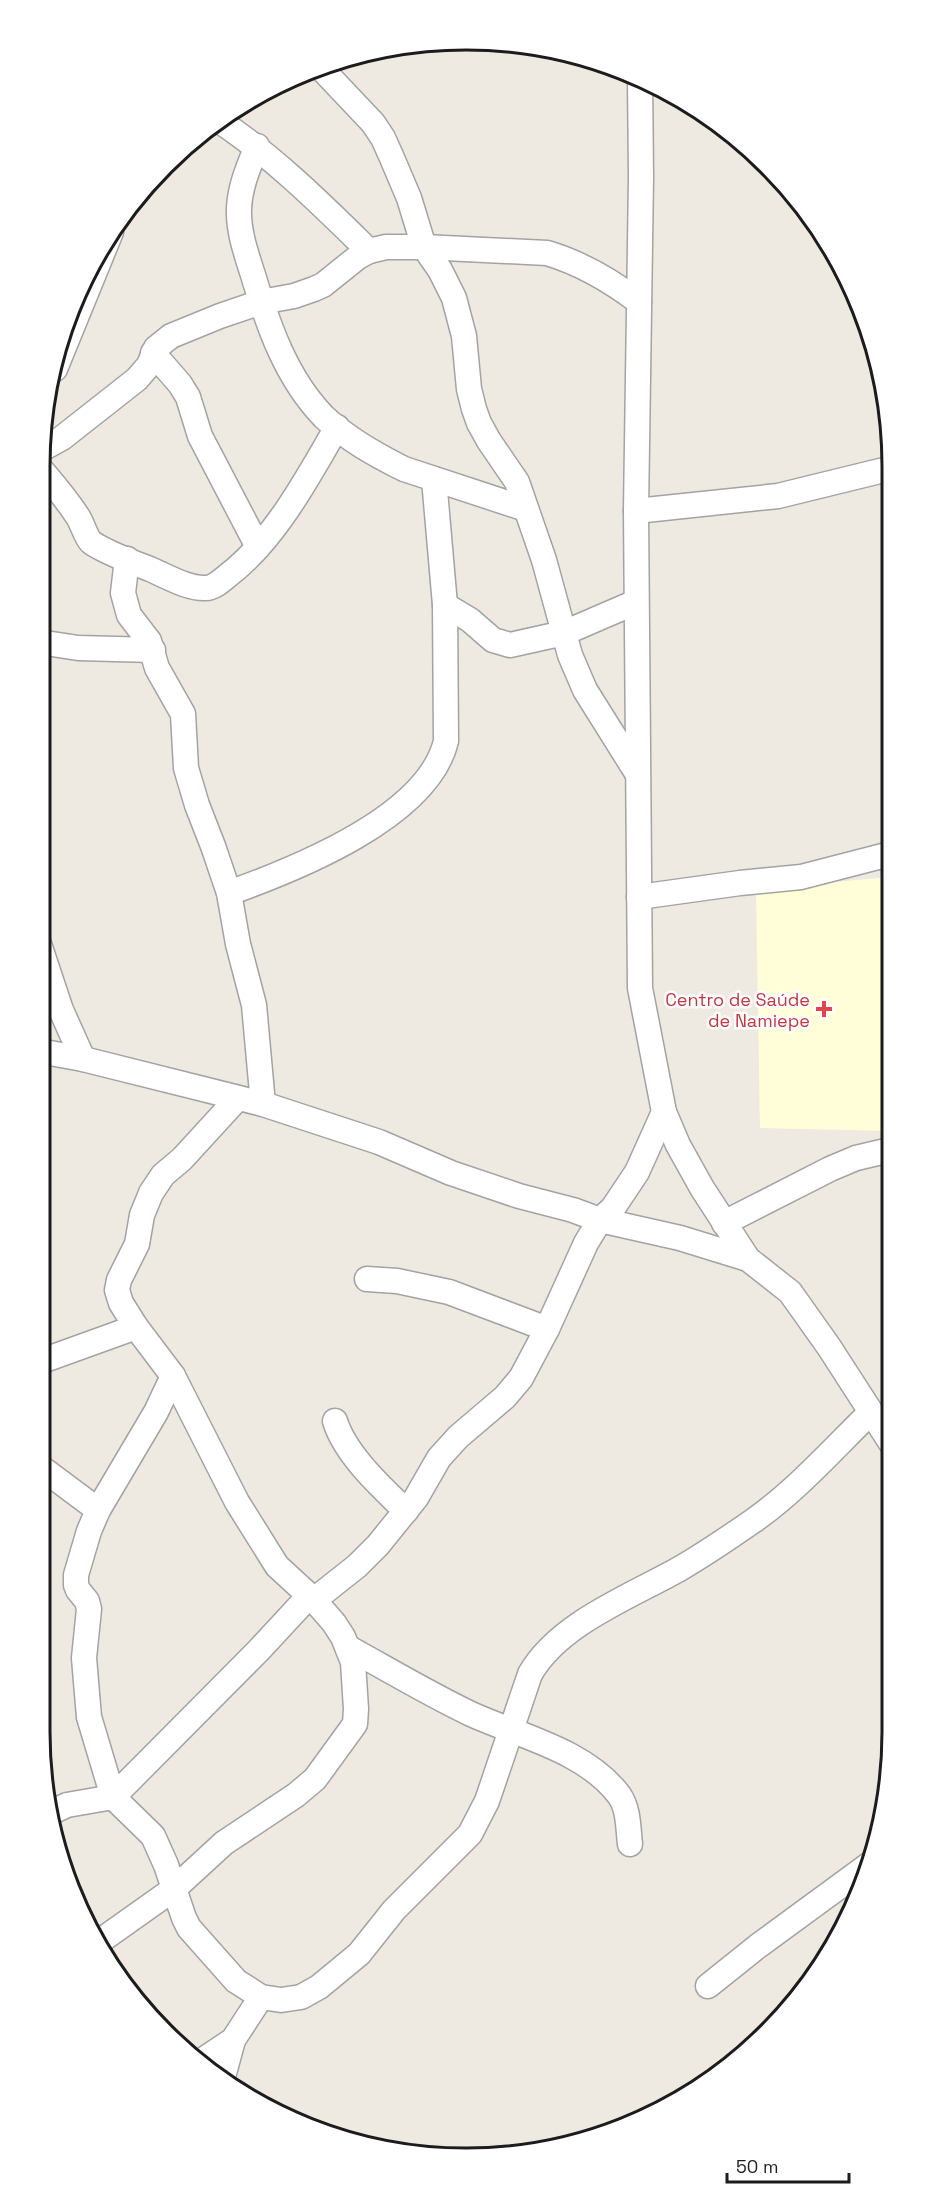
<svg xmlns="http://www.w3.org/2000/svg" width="931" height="2197" viewBox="0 0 931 2197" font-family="'Space Grotesk',sans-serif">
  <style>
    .education { fill: #fffed9 }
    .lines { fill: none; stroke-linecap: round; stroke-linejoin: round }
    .minor-casing { stroke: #a3a3a3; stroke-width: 27 }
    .minor { stroke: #fff; stroke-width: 24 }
    .health-dot { fill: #e0444e; stroke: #fff; stroke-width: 2 }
    .labels { text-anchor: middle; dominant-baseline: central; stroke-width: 5; stroke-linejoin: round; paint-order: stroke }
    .health-label { font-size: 18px; fill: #be3a42; stroke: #fff; text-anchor: end }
    .rim { fill: none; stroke: #1c1c1c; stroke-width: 3 }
  </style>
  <rect width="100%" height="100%" fill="#efeae1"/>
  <path class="education" d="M 890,877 L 890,1131 L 760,1128 L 756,889 Z"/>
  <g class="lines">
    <g class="minor-casing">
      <g id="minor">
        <path d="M 320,67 L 373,123 L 383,138 L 392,158 L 409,198 L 424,247 L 440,270 L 454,298 L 464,336 L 469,389 L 474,409 L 479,423 L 489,441 L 517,482 L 544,560 L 570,655 L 585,690 L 637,773"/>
        <path d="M 640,80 L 641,177 L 636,511 L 640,988 L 664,1112 L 678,1145 L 702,1188 L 748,1259 L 790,1292 L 829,1347 L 891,1443"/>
        <path d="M 218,120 C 274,157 321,204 369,251"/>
        <path d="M 257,146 C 249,166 240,186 239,208 C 238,231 246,253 253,275 C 268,325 286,378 324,417 C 347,439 376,455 404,469 L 526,509"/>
        <path d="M 153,353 L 180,384 L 188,397 L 200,436 L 258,547"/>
        <path d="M 55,369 L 111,232"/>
        <path d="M 42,449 L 62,438 L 137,379 L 149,365 L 156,348 L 171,336 L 220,316 L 261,302 L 294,296 L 314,289 L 323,285 L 358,257 L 369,251 L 386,247 L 424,247 L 547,253 C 581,263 610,280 639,302"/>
        <path d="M 39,467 C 52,482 65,497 76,514 C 82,521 85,536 91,542 C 101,550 136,564 150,569 C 166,576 188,589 206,588 C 213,588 220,582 226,577 C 275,540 306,480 337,427"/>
        <path d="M 636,511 L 778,496 L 888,469"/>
        <path d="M 127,559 L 123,593 L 129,615 L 149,641 L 157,668 L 183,714 L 186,768 L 197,805 L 213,846 L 229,893 L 238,944 L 254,1005 L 263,1104"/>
        <path d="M 445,605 L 470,620 L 493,640 L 510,645 L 564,633 L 636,602"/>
        <path d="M 39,642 L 78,648 L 153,650"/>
        <path d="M 229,893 C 296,869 428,817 446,741 L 445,605 L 434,479"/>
        <path d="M 639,897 L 740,883 L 801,877 L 890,854"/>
        <path d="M 39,944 L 61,1010 L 83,1059"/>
        <path d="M 39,1051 L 83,1059 L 263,1104 L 379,1142 L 451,1173 L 519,1196 L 573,1210 L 600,1220 L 680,1238 L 748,1259"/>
        <path d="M 724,1223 L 830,1169 L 856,1158 L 890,1150"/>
        <path d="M 367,1279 L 397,1281 L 449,1292 L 547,1329"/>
        <path d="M 39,1362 L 136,1327"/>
        <path d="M 173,1376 L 156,1412 L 98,1510 L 89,1531 L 76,1575 L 76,1585 L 78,1590 L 87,1601 L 89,1609 L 84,1658 L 89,1717 L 113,1797 L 153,1836 L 166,1865 L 184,1918 L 189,1928 L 236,1981 L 261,1997 L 281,2000 L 301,1997 L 319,1987 L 359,1954 L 394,1910 L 470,1834 L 487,1801 L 530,1674 C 559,1623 632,1596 681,1568 C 705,1554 730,1537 753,1521 C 796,1491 833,1449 870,1413"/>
        <path d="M 335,1421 C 345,1454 381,1487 406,1511"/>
        <path d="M 39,1466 L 98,1510"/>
        <path d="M 314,1600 L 357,1566 L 378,1545 L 416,1498 L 439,1458 L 458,1437 L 505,1397 L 521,1378 L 547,1329 L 586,1243 L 600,1220 L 613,1208 L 637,1172 L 664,1112"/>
        <path d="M 349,1648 C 389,1670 429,1694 471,1714 C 519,1736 585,1750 619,1795 C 629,1809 628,1828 630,1844"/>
        <path d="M 52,1812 L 67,1805 L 113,1797 L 259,1650 L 309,1596"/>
        <path d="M 96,1944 L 175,1888 L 224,1843 L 296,1795 L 315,1779 L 355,1724 L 356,1709 L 353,1662 L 343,1637 L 334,1623 L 314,1600 L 277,1566 L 237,1502 L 173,1376 L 136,1327 L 121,1303 L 117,1290 L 119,1280 L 137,1244 L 142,1215 L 151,1193 L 163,1175 L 182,1159 L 237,1099"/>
        <path d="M 708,1986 L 758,1946 L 870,1864"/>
        <path d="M 203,2060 L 233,2040 L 261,1997"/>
        <path d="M 223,2077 L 233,2040"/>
      </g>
    </g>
    <use href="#minor" class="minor"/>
  </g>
  <path class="health-dot" d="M821 1000h6v6h6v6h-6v6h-6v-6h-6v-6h6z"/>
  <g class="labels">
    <g class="health-label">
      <text x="810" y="999">Centro de Saúde<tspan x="810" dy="21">de Namiepe</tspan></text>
    </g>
  </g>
  <path d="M0 0H931V2197H0ZM466 50H466A416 416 0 0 1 882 466V1732A416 416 0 0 1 466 2148H466A416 416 0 0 1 50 1732V466A416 416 0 0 1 466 50Z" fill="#fff" fill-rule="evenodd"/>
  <path class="rim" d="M466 50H466A416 416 0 0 1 882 466V1732A416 416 0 0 1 466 2148H466A416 416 0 0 1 50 1732V466A416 416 0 0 1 466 50Z"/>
  <path d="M727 2173v9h122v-9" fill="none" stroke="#1c1c1c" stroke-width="3"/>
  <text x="736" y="2173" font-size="18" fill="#1c1c1c" stroke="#ffffff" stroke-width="4.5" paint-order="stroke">50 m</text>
</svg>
